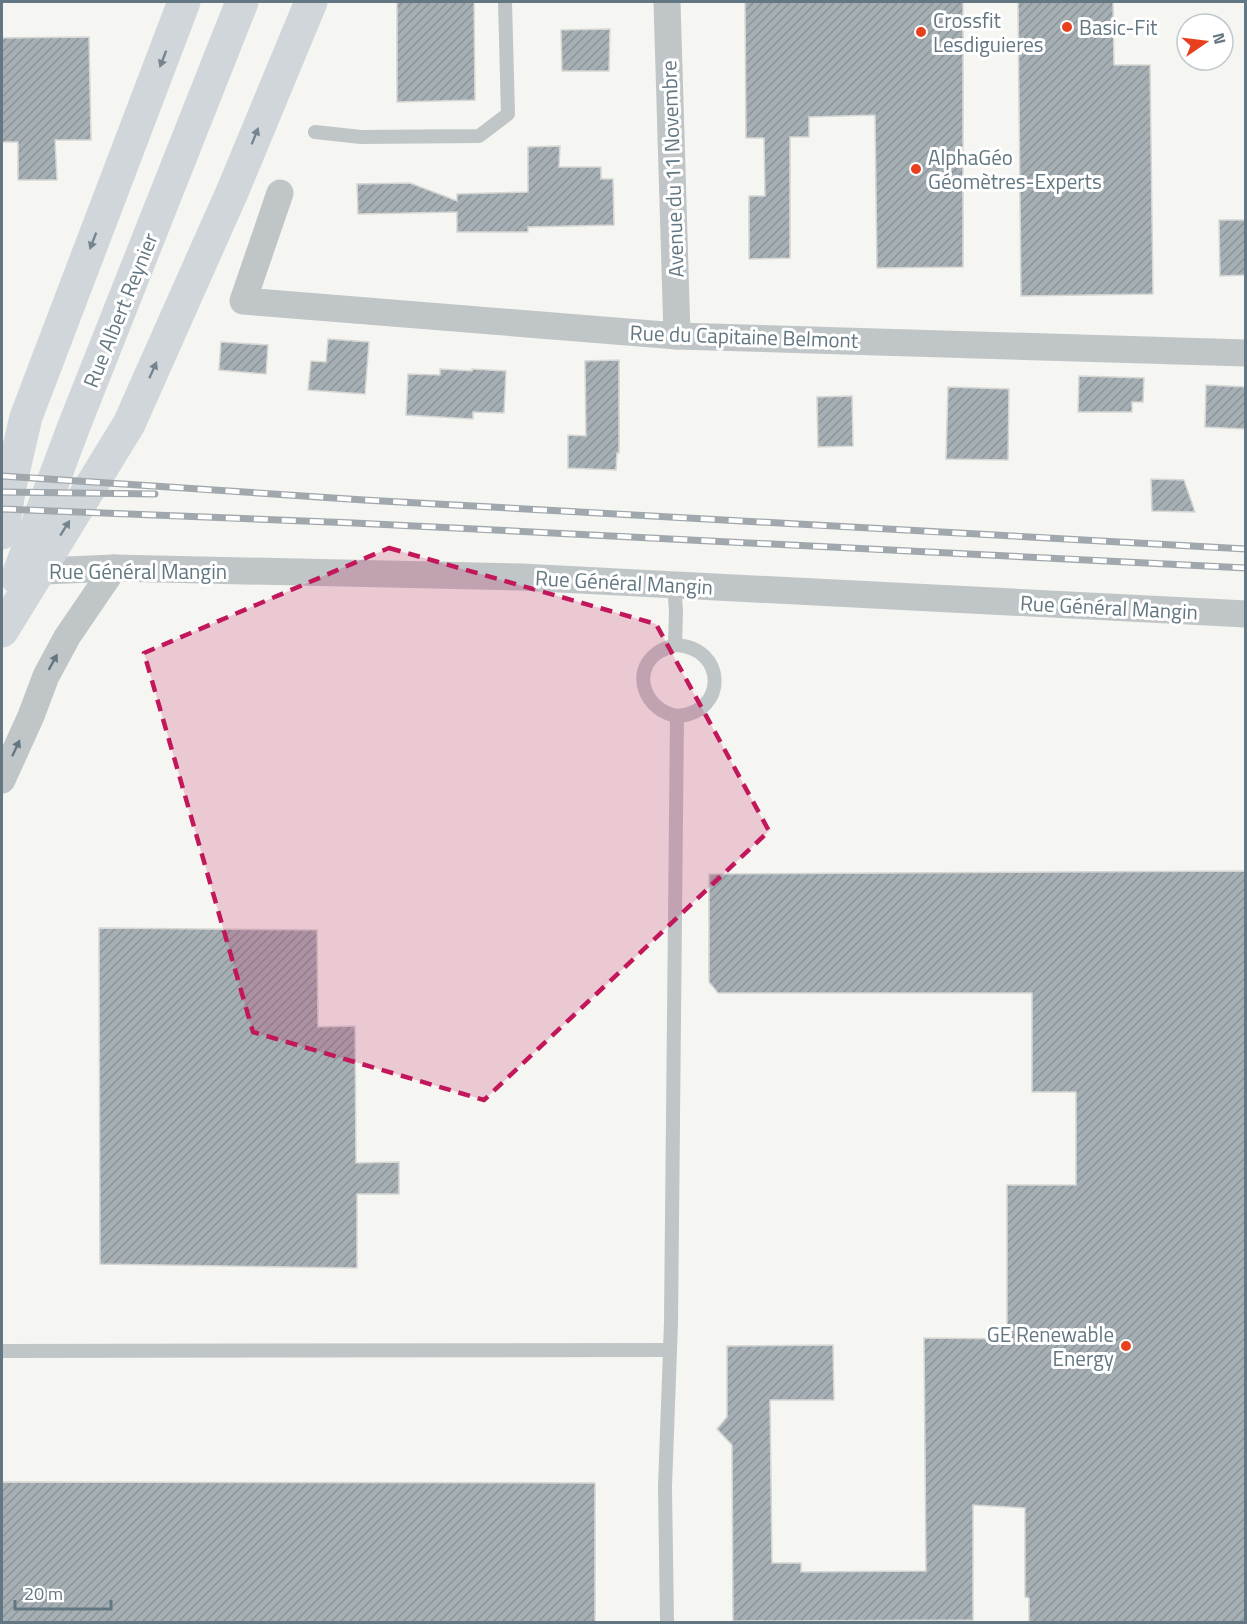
<svg xmlns="http://www.w3.org/2000/svg" width="1247" height="1624" viewBox="0 0 1247 1624" font-family="'Titillium Web',sans-serif">
  <style>
    .building { fill: url(#building-hatch); stroke: #d6d6d4; stroke-width: 1.5 }
    .lines { fill: none; stroke-linecap: round; stroke-linejoin: round }
    .lane { stroke: #c0c5c7; stroke-width: 14 }
    .street { stroke: #c0c5c7; stroke-width: 27 }
    .secondary { stroke: #d1d6da; stroke-width: 33 }
    .rail-casing { stroke: #a0a8ad; stroke-width: 7 }
    .rail { stroke: #fff; stroke-width: 4.5; stroke-dasharray: 14; stroke-linecap: butt }
    .oneway { fill: #748590 }
    .oneway2 { fill: #637783 }
    .marked { fill: #c2185b; fill-opacity: 0.2; stroke: #c2185b; stroke-width: 4.5; stroke-dasharray: 12 8; stroke-linejoin: round }
    .poi-dot { fill: #e8401e; stroke: #fff; stroke-width: 2 }
    .labels { text-anchor: middle; dominant-baseline: central; stroke-width: 6; stroke-linejoin: round; paint-order: stroke }
    .poi-label { font-size: 21px; fill: #637783; stroke: #fff; text-anchor: start }
    .street-label { font-size: 21px; fill: #637783; stroke: #fff }
  </style>
  <defs>
    <pattern id="building-hatch" width="6" height="6" patternUnits="userSpaceOnUse" patternTransform="scale(1.5)"><rect width="6" height="6" fill="#a6b0b4"/><path d="M-1 1l2-2M0 6l6-6M5 7l2-2" fill="none" stroke="#8b9498"/></pattern>
  </defs>
  <rect width="100%" height="100%" fill="#f5f5f1"/>
  <g class="building">
    <path d="M 397,2 L 474,2 L 475,100 L 397,102 Z"/>
    <path d="M 745,2 L 963,2 L 963,267 L 877,268 L 875,115 L 809,117 L 809,137 L 790,137 L 790,258 L 749,259 L 749,196 L 765,196 L 764,138 L 746,138 Z"/>
    <path d="M 1018,2 L 1113,2 L 1114,65 L 1150,65 L 1153,294 L 1021,296 Z"/>
    <path d="M 610,29 L 609,71 L 562,71 L 561,30 Z"/>
    <path d="M 89,37 L 91,140 L 55,140 L 57,180 L 18,180 L 18,142 L 2,142 L 2,38 Z"/>
    <path d="M 560,146 L 559,167 L 601,167 L 601,179 L 613,179 L 614,225 L 528,227 L 528,232 L 457,232 L 457,212 L 358,214 L 357,184 L 410,183 L 457,201 L 457,194 L 528,192 L 528,147 Z"/>
    <path d="M 1219,220 L 1245,220 L 1245,275 L 1220,276 Z"/>
    <path d="M 328,339 L 369,342 L 365,394 L 308,390 L 311,361 L 326,362 Z"/>
    <path d="M 221,342 L 268,345 L 266,374 L 219,370 Z"/>
    <path d="M 619,360 L 619,453 L 617,453 L 616,470 L 568,468 L 568,435 L 586,436 L 585,361 Z"/>
    <path d="M 440,369 L 472,371 L 472,369 L 506,371 L 504,413 L 473,412 L 473,419 L 406,415 L 408,374 L 440,375 Z"/>
    <path d="M 1079,376 L 1144,378 L 1143,402 L 1132,402 L 1132,412 L 1078,412 Z"/>
    <path d="M 1206,385 L 1245,387 L 1245,429 L 1205,427 Z"/>
    <path d="M 948,387 L 1009,389 L 1008,460 L 946,459 Z"/>
    <path d="M 852,396 L 853,446 L 818,447 L 817,397 Z"/>
    <path d="M 1151,479 L 1184,480 L 1195,512 L 1152,511 Z"/>
    <path d="M 1245,871 L 1245,1623 L 1029,1623 L 1029,1598 L 1025,1597 L 1025,1508 L 973,1505 L 973,1620 L 733,1621 L 732,1445 L 717,1429 L 727,1417 L 727,1346 L 833,1345 L 834,1400 L 770,1400 L 772,1563 L 801,1563 L 801,1572 L 926,1571 L 924,1338 L 1007,1339 L 1007,1185 L 1076,1185 L 1076,1092 L 1032,1092 L 1032,993 L 718,993 L 709,982 L 709,874 Z"/>
    <path d="M 99,928 L 317,930 L 318,1027 L 355,1026 L 356,1163 L 399,1162 L 399,1194 L 357,1194 L 357,1268 L 100,1264 Z"/>
    <path d="M 2,1482 L 595,1483 L 595,1623 L 2,1623 Z"/>
  </g>
  <g class="lines">
    <g class="lane">
      <path d="M 315,132 L 361,137 L 479,136 L 508,114 L 505,2"/>
      <path d="M 675,645 C 727,647 728,713 677,716"/>
      <path d="M 2,1351 L 670,1350"/>
      <path d="M 667,1622 L 665,1487 L 671,1322 L 677,716 C 646,711 630,673 657,653 C 663,649 669,647 675,645 L 676,611 L 674,585"/>
    </g>
    <g class="street">
      <path d="M 667,2 L 677,336"/>
      <path d="M 280,193 L 243,301 L 677,336 L 1246,353"/>
      <path d="M 21,572 L 114,568 L 521,577 L 1246,614"/>
      <path d="M 2,780 L 31,716 L 46,676 L 67,637 L 114,568"/>
    </g>
    <g class="secondary">
      <path d="M 2,533 L 10,486 L 26,417 L 184,2"/>
      <path d="M 17,578 L 74,426 L 242,2"/>
      <path d="M 2,631 L 129,424 L 233,190 L 311,2"/>
    </g>
    <g class="rail-casing">
      <g id="rail">
        <path d="M 2,476 L 364,500 L 1246,549"/>
        <path d="M 2,492 L 155,494"/>
        <path d="M 2,509 L 354,523 L 1246,568"/>
      </g>
    </g>
    <use href="#rail" class="rail"/>
  </g>
  <defs><path id="oneway-solid" d="M-6-.8H1V-3.2L6.5 0L1 3.2V.8H-6Z" transform="scale(1.5)"/></defs>
  <g class="oneway">
    <use href="#oneway-solid" transform="translate(163 59) rotate(111)"/>
    <use href="#oneway-solid" transform="translate(255 136) rotate(-68)"/>
    <use href="#oneway-solid" transform="translate(93 241) rotate(111)"/>
    <use href="#oneway-solid" transform="translate(153 370) rotate(-66)"/>
    <use href="#oneway-solid" transform="translate(65 528) rotate(-58)"/>
  </g>
  <g class="oneway2">
    <use href="#oneway-solid" transform="translate(53 662) rotate(-61)"/>
    <use href="#oneway-solid" transform="translate(16 748) rotate(-65)"/>
  </g>
  <path class="marked" d="M 389,548 L 656,624 L 769,831 L 484,1100 L 253,1032 L 144,653 Z"/>
  <g class="poi-dot">
    <circle cx="1067" cy="27" r="6"/>
    <circle cx="921" cy="32" r="6"/>
    <circle cx="916" cy="169" r="6"/>
    <circle cx="1126" cy="1346" r="6"/>
  </g>
  <g class="labels">
    <g class="poi-label">
      <text x="933" y="20">Crossfit<tspan x="933" dy="24">Lesdiguieres</tspan></text>
      <text x="1079" y="27">Basic-Fit</text>
      <text x="928" y="157">AlphaGéo<tspan x="928" dy="24">Géomètres-Experts</tspan></text>
      <text x="1114" y="1334" text-anchor="end">GE Renewable<tspan x="1114" dy="24">Energy</tspan></text>
    </g>
    <g class="street-label">
      <text transform="translate(672 169) rotate(-92)">Avenue du 11 Novembre</text>
      <text transform="translate(120 310) rotate(-68)">Rue Albert Reynier</text>
      <text transform="translate(744 336) rotate(2)">Rue du Capitaine Belmont</text>
      <text x="138" y="571">Rue Général Mangin</text>
      <text transform="translate(624 582) rotate(3)">Rue Général Mangin</text>
      <text transform="translate(1109 607) rotate(3)">Rue Général Mangin</text>
    </g>
  </g>
  <rect width="1247" height="1624" fill="none" stroke="#637783" stroke-width="6"/>
  <g transform="translate(1205 42) rotate(76)"><circle r="28" fill="#ffffff" stroke="#c1c9cd" stroke-width="1.5"/>
  <path d="M0-4.5L10 22L0 15L-10 22Z" fill="#e8401e"/>
  <text y="-9" font-size="16" font-weight="bold" text-anchor="middle" fill="#637783">N</text>
  </g>
  <path d="M15 1600v9h96v-9" fill="none" stroke="#637783" stroke-width="3"/>
  <text x="24" y="1600" font-size="18" fill="#637783" stroke="#ffffff" stroke-width="4.5" paint-order="stroke">20 m</text>
</svg>
